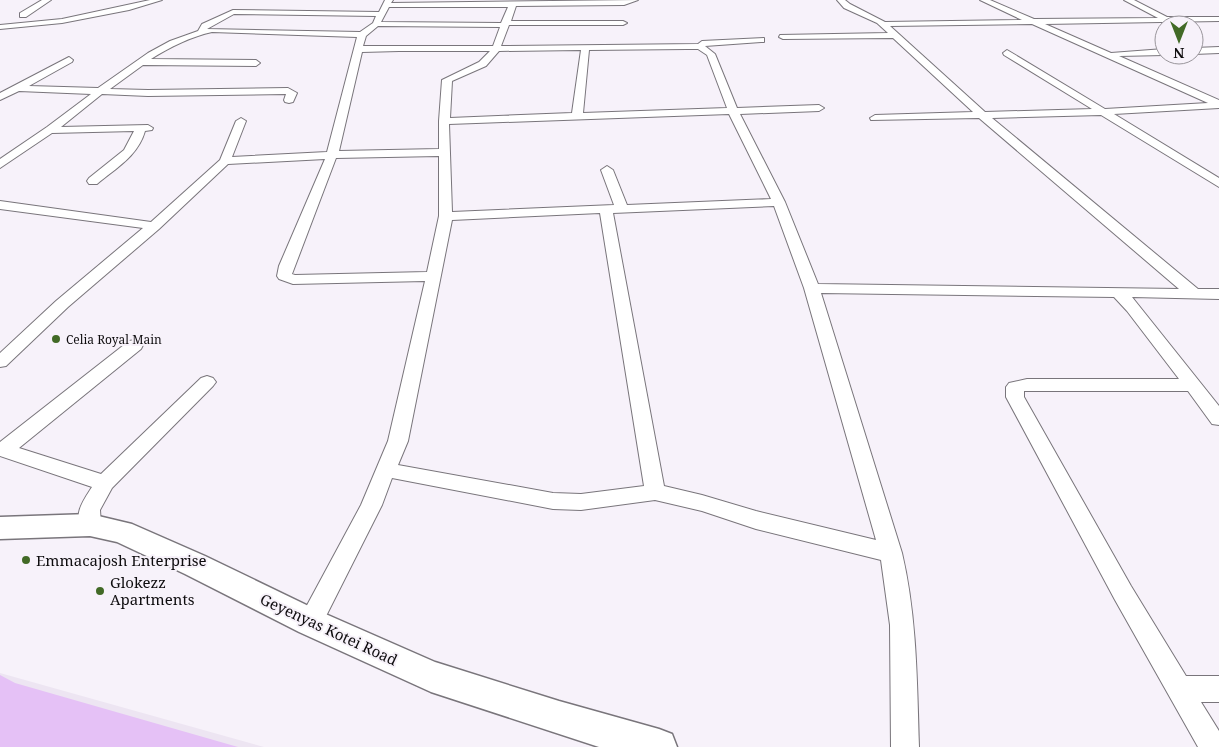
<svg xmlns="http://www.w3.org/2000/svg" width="1219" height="747" viewBox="0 0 1219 747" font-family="'Noto Serif',serif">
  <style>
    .built { fill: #ede5f2 }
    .green { fill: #e5c1f6 }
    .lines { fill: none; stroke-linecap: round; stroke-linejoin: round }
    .minor-casing { stroke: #79757b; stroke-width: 2 }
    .tertiary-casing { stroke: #79757b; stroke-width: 3 }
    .minor { fill: #fff; fill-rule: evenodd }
    .tertiary { fill: #fff; fill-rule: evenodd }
    .poi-dot { fill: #426a26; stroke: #f7f2fa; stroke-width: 2 }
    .labels { text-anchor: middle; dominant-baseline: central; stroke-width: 4; stroke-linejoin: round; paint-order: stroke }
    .poi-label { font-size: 12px; fill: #0e0c0e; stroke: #f7f2fa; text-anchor: start }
    .near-poi-label { font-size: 15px; fill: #0e0c0e; stroke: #f7f2fa; text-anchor: start }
    .near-street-label { font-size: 15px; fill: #0e0c0e; stroke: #f7f2fa }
  </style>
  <rect width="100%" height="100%" fill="#f7f2fa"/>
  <path class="built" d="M 0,673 L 264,747 L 0,747 Z"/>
  <path class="green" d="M 0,675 L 15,683 L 238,747 L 0,747 Z"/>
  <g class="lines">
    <g class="minor-casing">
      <g id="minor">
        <path d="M 42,0 L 51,0 L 26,17 L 20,17 L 20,13 Z"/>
        <path d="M 150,0 L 162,0 L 129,10 L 62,23 L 0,29 L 0,25 L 62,19 Z"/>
        <path d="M 385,0 L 393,0 L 391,3 L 638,0 L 624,5 L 516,6 L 511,21 L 623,21 L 627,23 L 623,25 L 509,25 L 501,46 L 698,44 L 702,41 L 764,38 L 764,42 L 761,42 L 705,46 L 715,54 L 737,108 L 819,105 L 824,108 L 819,111 L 740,114 L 785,202 L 818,284 L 1179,289 L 979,118 L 871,120 L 870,118 L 875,115 L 973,112 L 893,38 L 783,39 L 779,37 L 780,35 L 888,33 L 877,23 L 844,8 L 837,0 L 845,0 L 850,4 L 885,22 L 1022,20 L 980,0 L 990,0 L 1034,19 L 1158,18 L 1124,0 L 1134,0 L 1167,17 L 1219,17 L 1219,21 L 1045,24 L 1111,53 L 1164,49 L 1164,55 L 1119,56 L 1219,100 L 1219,108 L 1114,114 L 1219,178 L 1219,187 L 1101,115 L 992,118 L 1198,289 L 1219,289 L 1219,299 L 1132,297 L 1219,406 L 1219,425 L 1212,424 L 1188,391 L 1024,391 L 1024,397 L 1131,586 L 1186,676 L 1219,676 L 1219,702 L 1201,702 L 1219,731 L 1219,747 L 1198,747 L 1115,600 L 1006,397 L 1006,387 L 1009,383 L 1027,379 L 1179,379 L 1127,311 L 1114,297 L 821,293 L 902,553 C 917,617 917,682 919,747 L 891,747 L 890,625 L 881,560 L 756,529 L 702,511 L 655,500 L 581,510 L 553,509 L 392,478 L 382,505 L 319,630 L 310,633 L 301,630 L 298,622 L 361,505 L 388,441 L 425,281 L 293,284 L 279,279 L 277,276 L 279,266 L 325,159 L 228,164 L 159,229 L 68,307 L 6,366 L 0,367 L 0,353 L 56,301 L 143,228 L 0,209 L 0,201 L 151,222 L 220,160 L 236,121 L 241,118 L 246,121 L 232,157 L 327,152 L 357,37 L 212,32 C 190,37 170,47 151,59 L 256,60 L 260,63 L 256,66 L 143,65 L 110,89 L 148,90 L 288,88 L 297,93 L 293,102 L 289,103 L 285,102 L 284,100 L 286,94 L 148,96 L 102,94 L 61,127 L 148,125 L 153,128 L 152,130 L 145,131 C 138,156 116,168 97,184 L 89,184 L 87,181 L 89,178 L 124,150 L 134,131 L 52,133 L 0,168 L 0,159 L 47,127 L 91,94 L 19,91 L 0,100 L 0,93 L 69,57 L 73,60 L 72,62 L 29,86 L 98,88 L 148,53 L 170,41 L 198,31 L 202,24 L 233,10 L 379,12 ZM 389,7 L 508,7 L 501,23 L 381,22 ZM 234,14 L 376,16 L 373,23 L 360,32 L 207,29 ZM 1032,24 L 1208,103 L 1105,109 L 1007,50 L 1003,53 L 1004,55 L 1092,109 L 985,112 L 890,26 ZM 378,26 L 500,27 L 493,46 L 363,46 L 366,36 ZM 687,49 L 698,49 L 707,55 L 727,108 L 583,113 L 589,50 ZM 581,50 L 572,113 L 450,118 L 452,81 L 486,66 L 499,51 ZM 399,51 L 490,51 L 479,62 L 442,80 L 439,121 L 439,149 L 339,151 L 362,52 ZM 729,114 L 771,199 L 627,205 L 613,170 L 607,166 L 601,170 L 614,205 L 452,212 L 449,124 ZM 439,156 L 439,216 L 427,272 L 295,275 L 292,274 L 336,158 ZM 774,206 L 804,288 L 876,540 L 756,511 L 702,495 L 664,486 L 613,213 ZM 600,213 L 644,486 L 581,494 L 553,493 L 398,465 L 408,441 L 452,220 Z"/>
        <path d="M 1219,47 L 1219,53 L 1194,54 L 1194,48 Z"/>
        <path d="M 135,340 L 141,341 L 143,345 L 141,349 L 19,448 L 101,474 L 201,378 L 207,376 L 213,378 L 216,382 L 213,386 L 112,488 L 100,510 L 101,525 L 98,531 L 90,534 L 82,531 C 73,514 83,501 92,487 L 0,456 L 0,442 L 129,341 Z"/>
      </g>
    </g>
    <g class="tertiary-casing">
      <path id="tertiary" d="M 90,514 L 132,524 L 205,556 L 321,612 L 435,662 L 559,701 L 659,729 L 672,734 L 677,747 L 599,747 L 431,692 L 299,632 L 185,574 L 117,542 L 90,536 L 0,539 L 0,517 Z"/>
    </g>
    <use href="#minor" class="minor"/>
    <use href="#tertiary" class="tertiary"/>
  </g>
  <g class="poi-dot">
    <circle cx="56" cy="339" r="5"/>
    <circle cx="26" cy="560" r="5"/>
    <circle cx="100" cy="591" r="5"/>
  </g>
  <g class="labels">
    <g class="poi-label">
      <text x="66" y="339">Celia Royal Main</text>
    </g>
    <g class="near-poi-label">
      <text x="36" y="560">Emmacajosh Enterprise</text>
      <text x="110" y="582">Glokezz<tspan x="110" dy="17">Apartments</tspan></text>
    </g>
    <g class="near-street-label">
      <text transform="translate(329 629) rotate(25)">Geyenyas Kotei Road</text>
    </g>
  </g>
  <g transform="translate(1179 40) rotate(180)"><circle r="24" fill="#f7f2fa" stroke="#9a969c"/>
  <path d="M0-4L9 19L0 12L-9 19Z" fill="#426a26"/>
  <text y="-8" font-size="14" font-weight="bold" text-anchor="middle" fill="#0e0c0e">N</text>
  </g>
</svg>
